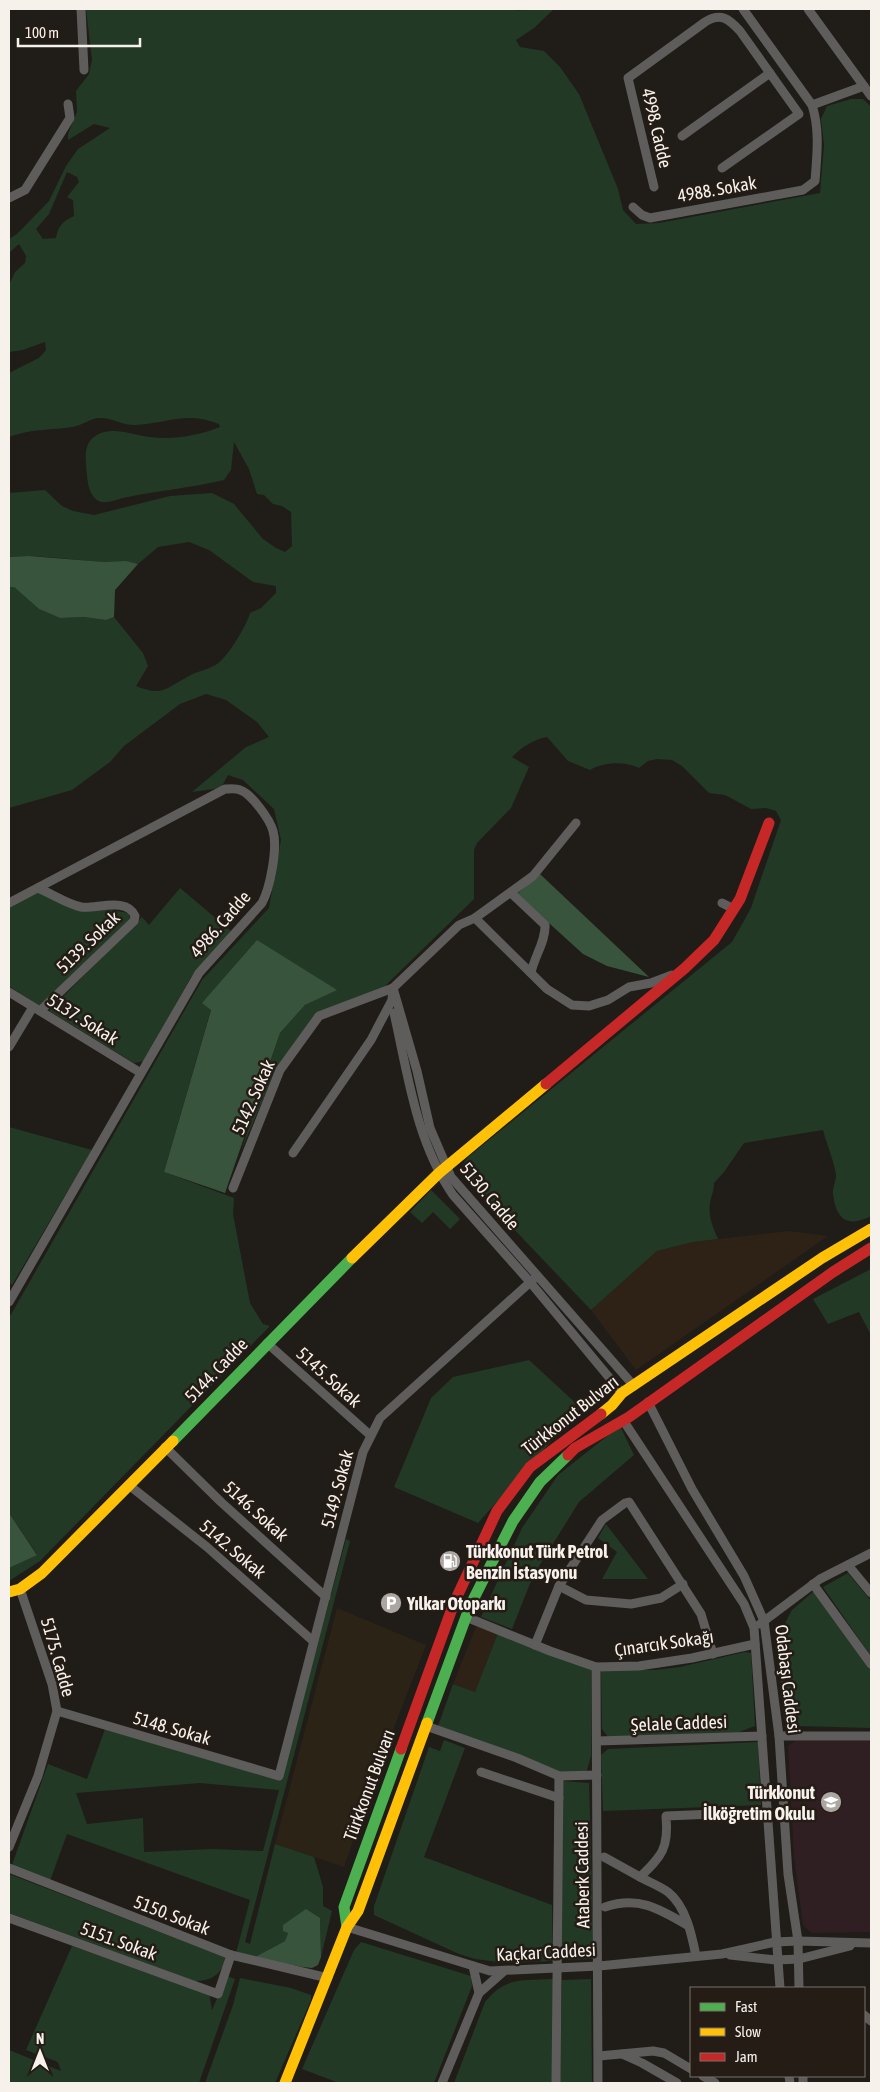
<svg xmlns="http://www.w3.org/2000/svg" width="880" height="2092" viewBox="0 0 880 2092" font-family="'Asap Condensed',sans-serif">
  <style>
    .built { fill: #2e2217 }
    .industrial { fill: #2b2315 }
    .education { fill: #301f22 }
    .green { fill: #223926; fill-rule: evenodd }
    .forest { fill: #39543d }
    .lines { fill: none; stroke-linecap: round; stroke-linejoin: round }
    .street { stroke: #5e5d5b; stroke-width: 9 }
    .fast { stroke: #4caf50; stroke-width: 11 }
    .slow { stroke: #ffc107; stroke-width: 11 }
    .jam { stroke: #c62828; stroke-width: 11 }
    .labels { text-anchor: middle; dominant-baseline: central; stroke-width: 5; stroke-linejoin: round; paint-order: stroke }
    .street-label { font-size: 18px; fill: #f7f1ec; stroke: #241c15 }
    .poi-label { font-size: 18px; font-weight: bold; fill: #f7f1ec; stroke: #241c15; text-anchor: start }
  </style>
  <rect width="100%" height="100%" fill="#201c18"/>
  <g class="built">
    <path d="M 789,1231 L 828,1236 L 636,1370 L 591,1310 L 657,1251 L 693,1242 Z"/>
    <path d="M 477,1624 L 498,1633 L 475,1692 L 453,1684 Z"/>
  </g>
  <path class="industrial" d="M 337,1608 L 426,1645 L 383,1756 L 344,1867 L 275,1844 Z"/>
  <path class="education" d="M 795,1741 L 871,1741 L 871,1932 L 812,1933 L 803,1925 L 794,1857 L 788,1746 Z"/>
  <g class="green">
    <path d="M 86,9 L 507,9 C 514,12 544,9 554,9 L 534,28 L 516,40 L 520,47 L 544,51 L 560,67 L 579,94 L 618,189 L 623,210 L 636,224 L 659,223 L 820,193 L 824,145 L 821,119 L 827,106 L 851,99 L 863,99 L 871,107 L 871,1216 C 848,1228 836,1220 833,1194 C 832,1188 836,1182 836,1175 C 834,1161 827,1145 823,1130 L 744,1143 L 724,1172 L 714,1183 C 714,1191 711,1196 710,1203 C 708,1217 713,1227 718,1239 L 693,1242 L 657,1251 L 591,1310 L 466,1179 L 462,1166 L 468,1157 L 732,942 L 751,908 L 781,820 L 776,811 L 766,808 L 751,809 L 725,795 L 709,793 L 682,766 L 672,760 L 657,759 L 648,761 L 639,768 C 625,761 603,762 590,770 L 568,761 L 547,737 C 532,740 522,747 512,757 L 529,767 L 511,808 L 477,843 L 474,850 L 474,899 L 381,990 L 315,1015 L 276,1069 L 241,1151 L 280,1033 L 305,1005 L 336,990 L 202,1002 L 211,1009 L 164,1172 L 234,1198 L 233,1214 L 250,1303 L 263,1324 L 270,1326 L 40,1561 L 9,1581 L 9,1568 L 37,1554 L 9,1513 L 9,1318 L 202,980 L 269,908 L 281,840 L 274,809 L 243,780 L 228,775 L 221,788 L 192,792 L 246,747 L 269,737 L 257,722 L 226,700 L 206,694 L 180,704 L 124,746 L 110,762 L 72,790 L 9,808 L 9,587 L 14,587 L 39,609 L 60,618 L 84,617 L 106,620 L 114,617 L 143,653 L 148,666 L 136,686 C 163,697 166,688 189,676 C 198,671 208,670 217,664 C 227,658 247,625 250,613 L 261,608 L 276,593 L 276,586 L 253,582 L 209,550 L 189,542 L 158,547 L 138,564 C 126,561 115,562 103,562 C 71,560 41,554 9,557 L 9,493 L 45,490 L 62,506 L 73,511 L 94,515 L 170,496 L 212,493 L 234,504 L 263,539 L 276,548 L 285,552 L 292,546 L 291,512 L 282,506 L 273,504 L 264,495 L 257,494 L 249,469 L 234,442 L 231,470 L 224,480 C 190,488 156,491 123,498 C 115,500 104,505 97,500 C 87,493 87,475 86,464 C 85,452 86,441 97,435 C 112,426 133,435 149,437 C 174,440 197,436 220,427 L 219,424 C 186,411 169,423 136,425 C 124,426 111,417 98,418 C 90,419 82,425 73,427 C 52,430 29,429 9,437 L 9,373 L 39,358 L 46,350 L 45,342 L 23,350 L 9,352 L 9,285 L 15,272 L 25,263 L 26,256 L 19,244 L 9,253 L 9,239 L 17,234 L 49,201 L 66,166 L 78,149 L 110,128 L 94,124 L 68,140 L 68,134 L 77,112 L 76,91 L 89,74 L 92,60 ZM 67,172 L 77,177 L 79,182 L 67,197 L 73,200 L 74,216 C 63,221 58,226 56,238 L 43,239 L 36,229 L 49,214 Z"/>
    <path d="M 180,888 L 231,931 L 191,977 L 144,1061 L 134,1063 L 49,1011 L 142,917 L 149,925 Z"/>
    <path d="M 38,892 L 103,909 L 129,913 L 130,919 L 40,1006 L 9,986 L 9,908 Z"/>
    <path d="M 9,1127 L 92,1150 L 12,1285 L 9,1283 Z"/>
    <path d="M 431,1190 L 460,1219 L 450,1229 L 433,1212 L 422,1223 L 410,1212 Z"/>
    <path d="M 871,1269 L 871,1335 L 859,1312 L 828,1324 L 813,1299 Z"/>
    <path d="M 529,1360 L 581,1408 L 478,1523 L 394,1487 L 431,1398 L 453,1377 Z"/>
    <path d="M 620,1426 L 634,1455 L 579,1502 L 533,1576 L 512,1629 L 481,1617 L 522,1528 L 558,1475 Z"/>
    <path d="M 606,1524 L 648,1579 L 602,1579 L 617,1552 L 598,1538 Z"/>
    <path d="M 346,1539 L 350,1541 L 245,1942 L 250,1944 L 275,1844 L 314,1857 L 323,1887 L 323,1906 L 332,1911 L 321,1957 L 320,1918 L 288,1933 L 285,1941 L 253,1958 L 236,1953 L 250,1900 L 67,1834 L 50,1881 L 13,1866 L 13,1862 L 48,1764 L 87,1779 L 105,1729 L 282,1777 ZM 200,1783 L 279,1790 L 263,1851 L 212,1849 L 144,1852 L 143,1818 L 87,1824 L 76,1793 Z"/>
    <path d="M 848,1573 L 871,1601 L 871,1656 L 823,1587 Z"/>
    <path d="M 814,1591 L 871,1669 L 871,1728 L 797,1726 L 790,1725 L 784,1720 L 777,1638 L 792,1610 Z"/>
    <path d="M 498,1633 L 591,1668 L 591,1756 L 587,1770 L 583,1773 L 557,1772 L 438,1726 L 453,1684 L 475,1692 Z"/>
    <path d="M 745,1652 L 751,1653 L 755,1726 L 734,1734 L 608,1737 L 602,1729 L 601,1670 L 655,1670 L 680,1667 Z"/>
    <path d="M 444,1740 L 465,1748 L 424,1857 L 552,1905 L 553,1961 L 506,1963 L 475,1959 L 459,1954 L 374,1915 L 374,1906 L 429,1747 L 440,1751 Z"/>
    <path d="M 758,1742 L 761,1805 L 603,1811 L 601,1755 L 608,1749 Z"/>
    <path d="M 563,1781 L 589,1783 L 594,1959 L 561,1960 Z"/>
    <path d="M 9,1874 L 225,1957 C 223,1975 210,1981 195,1981 L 9,1913 Z"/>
    <path d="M 361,1942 L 471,1976 L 472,1986 L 434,2083 L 339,2083 L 302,2069 L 354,1950 Z"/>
    <path d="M 72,1946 L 209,1993 L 212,2010 L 227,1976 L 235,1979 L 199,2083 L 9,2083 L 9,2050 L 61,2071 L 58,2062 L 26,2050 Z"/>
    <path d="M 240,1978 L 291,1988 L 311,1995 L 311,2000 L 275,2083 L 205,2083 L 233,2005 Z"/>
    <path d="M 553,1979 L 552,2083 L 454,2083 L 485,2002 C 506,1976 522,1981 553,1979 Z"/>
    <path d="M 591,1979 L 592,2083 L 560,2083 L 562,1980 Z"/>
  </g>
  <g class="forest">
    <path d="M 29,556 L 104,562 L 126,561 L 138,564 L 115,590 L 114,617 L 106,620 L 84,617 L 60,618 L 39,609 L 14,587 L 9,587 L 9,557 Z"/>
    <path d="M 540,874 L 649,977 L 607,966 L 583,954 L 517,894 Z"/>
    <path d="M 257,940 L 337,990 L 305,1005 L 280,1033 L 225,1193 L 164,1172 L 211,1010 L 202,1003 Z"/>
    <path d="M 9,1513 L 37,1555 L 9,1568 Z"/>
    <path d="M 306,1909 L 320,1918 L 321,1957 L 318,1965 L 312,1968 L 303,1967 L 253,1958 L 285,1941 L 288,1933 L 283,1931 L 283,1925 Z"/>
  </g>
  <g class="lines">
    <g class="street">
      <path d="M 81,9 L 84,70"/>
      <path d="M 808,9 L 871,96"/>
      <path d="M 812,105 L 864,86"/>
      <path d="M 682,136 L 770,73"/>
      <path d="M 654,187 L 628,78 L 705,22 C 721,12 729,19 740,31 L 799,114 L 722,168"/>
      <path d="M 9,198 L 25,190 L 70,118 L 68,104"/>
      <path d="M 633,207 L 642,215 L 650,218 L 803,190 L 815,181 C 817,155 820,130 812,105 L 743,9"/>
      <path d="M 38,888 C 52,894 67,904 81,907 C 94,910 127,896 135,916 L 134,921 L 40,1011"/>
      <path d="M 511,893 L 545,925 C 546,941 534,957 531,973"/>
      <path d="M 9,903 L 225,789 C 229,789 236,788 240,790 C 252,794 270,820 273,831 C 278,848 270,888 262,903 L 199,973 L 9,1302"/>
      <path d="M 722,903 L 734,909"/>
      <path d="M 475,918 L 547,989 L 572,1005 L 589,1006 L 608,1000 L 629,987 L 651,983 L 672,975"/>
      <path d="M 9,992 L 141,1073"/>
      <path d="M 394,1013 C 408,1075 416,1141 453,1195 L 530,1282 L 622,1393"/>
      <path d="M 9,1047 L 33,1007"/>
      <path d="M 293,1153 L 371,1040 L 392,1000 L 393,988 L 459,925 L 475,918 L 533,876 L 576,823"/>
      <path d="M 233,1188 L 280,1070 L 319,1016 L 393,988 L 417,1071 L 430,1128 L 451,1177 L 634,1386"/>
      <path d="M 267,1343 L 370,1435"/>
      <path d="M 648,1402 L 692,1489 L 744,1576 L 764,1621 L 779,1736 L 788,1874 L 798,1941 L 799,1988"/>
      <path d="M 623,1420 L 744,1604 L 754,1628 L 780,1988"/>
      <path d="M 165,1447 L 221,1502 L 326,1597"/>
      <path d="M 130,1486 L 207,1547 L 313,1641"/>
      <path d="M 848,1565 L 871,1593"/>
      <path d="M 813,1584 L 871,1664"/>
      <path d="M 559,1586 L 586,1600 L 631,1604 L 661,1598 L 683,1584"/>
      <path d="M 466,1617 L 550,1651 L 596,1667 L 639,1666 L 692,1658 L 755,1644"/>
      <path d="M 760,1624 L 820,1579 L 871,1553"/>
      <path d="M 535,1645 L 559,1586 L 602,1520 L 625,1503 L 629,1502 L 701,1614 L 713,1654"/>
      <path d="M 596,1667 L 598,2083"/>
      <path d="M 57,1711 L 279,1776 L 363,1452 L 380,1418 L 537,1276"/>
      <path d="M 426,1726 L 517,1758 L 559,1776 L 597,1775"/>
      <path d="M 779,1736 L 871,1736"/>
      <path d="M 597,1741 L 762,1736"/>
      <path d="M 481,1772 L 559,1798"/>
      <path d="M 9,1847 L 38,1776 L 57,1711 L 52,1684 L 20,1589"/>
      <path d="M 604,1857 L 640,1877"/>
      <path d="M 9,1868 L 231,1955 L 328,1978"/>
      <path d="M 605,1907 C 638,1896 658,1908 687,1925"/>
      <path d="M 9,1918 L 218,1994 L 231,1955"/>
      <path d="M 347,1927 L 490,1971 L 599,1966 L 722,1954 L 775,1942 L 798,1941 L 871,1943"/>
      <path d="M 730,1955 L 776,1960 L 799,1959 L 850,1946"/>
      <path d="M 696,1956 C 692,1936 686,1906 668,1892 C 660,1886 649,1882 640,1877 C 662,1856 669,1848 666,1816 L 714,1814"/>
      <path d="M 479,1993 L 504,1971"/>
      <path d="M 864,2015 L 871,2021"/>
      <path d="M 622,2054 L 642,2063 L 677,2083"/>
      <path d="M 599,2056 L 653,2051 L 664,2053 L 691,2069"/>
      <path d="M 703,2076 L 715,2083"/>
      <path d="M 789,2076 L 790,2083"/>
      <path d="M 803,2076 L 803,2083"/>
      <path d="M 442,2083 L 479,1993 L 473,1966"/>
      <path d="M 556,2083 L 559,1776"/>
    </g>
    <g class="fast">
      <path d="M 173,1441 L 352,1258"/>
      <path d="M 427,1723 L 470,1606 L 513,1521 L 540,1482 L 568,1455"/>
      <path d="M 347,1927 L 344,1907 L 401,1749"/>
    </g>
    <g class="slow">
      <path d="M 352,1258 L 439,1173 L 546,1084"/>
      <path d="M 601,1414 L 612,1405 L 622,1393 L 822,1258 L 871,1229"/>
      <path d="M 9,1592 L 20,1589 L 42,1573 L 173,1441"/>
      <path d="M 285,2083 L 347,1927 L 358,1911 L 427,1723"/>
    </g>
    <g class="jam">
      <path d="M 546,1084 L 685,968 L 714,940 L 740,899 L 769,823"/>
      <path d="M 568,1455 L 575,1448 L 629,1417 L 833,1272 L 871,1248"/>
      <path d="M 401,1749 L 454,1603 L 497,1511 L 530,1467 L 601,1414"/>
    </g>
  </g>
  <defs>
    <g id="fuel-disc" transform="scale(1.125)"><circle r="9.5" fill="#aca6a2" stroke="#241c15"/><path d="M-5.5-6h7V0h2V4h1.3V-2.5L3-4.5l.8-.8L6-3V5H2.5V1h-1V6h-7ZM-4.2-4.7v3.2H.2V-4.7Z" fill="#fff"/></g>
    <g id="parking-disc" transform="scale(1.125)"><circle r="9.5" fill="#aca6a2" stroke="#241c15"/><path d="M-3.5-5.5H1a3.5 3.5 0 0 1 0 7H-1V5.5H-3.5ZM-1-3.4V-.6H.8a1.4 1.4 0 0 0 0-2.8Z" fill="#fff"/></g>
    <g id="school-disc" transform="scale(1.125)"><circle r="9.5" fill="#aca6a2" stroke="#241c15"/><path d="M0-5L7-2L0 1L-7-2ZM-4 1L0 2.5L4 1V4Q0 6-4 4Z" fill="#fff"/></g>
  </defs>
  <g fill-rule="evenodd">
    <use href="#fuel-disc" x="450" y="1561"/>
    <use href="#parking-disc" x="391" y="1603"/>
    <use href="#school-disc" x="831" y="1802"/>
  </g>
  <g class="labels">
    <g class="street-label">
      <text transform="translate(657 128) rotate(77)">4998. Cadde</text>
      <text transform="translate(717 189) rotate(-10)">4988. Sokak</text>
      <text transform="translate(220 924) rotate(-49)">4986. Cadde</text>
      <text transform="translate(88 942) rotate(-44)">5139. Sokak</text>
      <text transform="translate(83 1019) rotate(32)">5137. Sokak</text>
      <text transform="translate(253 1097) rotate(-66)">5142. Sokak</text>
      <text transform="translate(490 1196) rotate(50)">5130. Cadde</text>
      <text transform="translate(216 1370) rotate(-46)">5144. Cadde</text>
      <text transform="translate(329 1377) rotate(42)">5145. Sokak</text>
      <text transform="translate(570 1415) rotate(-38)">Türkkonut Bulvarı</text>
      <text transform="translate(337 1489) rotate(-75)">5149. Sokak</text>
      <text transform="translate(256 1511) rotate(42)">5146. Sokak</text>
      <text transform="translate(233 1549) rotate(40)">5142. Sokak</text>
      <text transform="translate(664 1643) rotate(-8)">Çınarcık Sokağı</text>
      <text transform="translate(58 1657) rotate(74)">5175. Cadde</text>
      <text transform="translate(788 1679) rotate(83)">Odabaşı Caddesi</text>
      <text transform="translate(679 1723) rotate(-2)">Şelale Caddesi</text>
      <text transform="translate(172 1728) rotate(16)">5148. Sokak</text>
      <text transform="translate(369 1785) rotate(-70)">Türkkonut Bulvarı</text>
      <text transform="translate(582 1875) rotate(-91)">Ataberk Caddesi</text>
      <text transform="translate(172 1915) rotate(21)">5150. Sokak</text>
      <text transform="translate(119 1941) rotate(20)">5151. Sokak</text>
      <text transform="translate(546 1952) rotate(-3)">Kaçkar Caddesi</text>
    </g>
    <g class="poi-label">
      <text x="466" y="1551">Türkkonut Türk Petrol<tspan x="466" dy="21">Benzin İstasyonu</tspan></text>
      <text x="407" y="1603">Yılkar Otoparkı</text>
      <text x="815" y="1792" text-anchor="end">Türkkonut<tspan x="815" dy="21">İlköğretim Okulu</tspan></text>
    </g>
  </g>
  <rect width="880" height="2092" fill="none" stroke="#f7f1ec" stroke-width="20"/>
  <rect x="690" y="1987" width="175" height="90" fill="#241c15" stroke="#78716b"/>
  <rect x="700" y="2003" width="25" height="8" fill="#4caf50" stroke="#78716b"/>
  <text x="735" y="2012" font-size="15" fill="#f7f1ec">Fast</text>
  <rect x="700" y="2028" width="25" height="8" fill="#ffc107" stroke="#78716b"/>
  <text x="735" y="2037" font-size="15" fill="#f7f1ec">Slow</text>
  <rect x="700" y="2053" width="25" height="8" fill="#c62828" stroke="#78716b"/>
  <text x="735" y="2062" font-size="15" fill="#f7f1ec">Jam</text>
  <g transform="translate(40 2052)" stroke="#241c15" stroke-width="4" paint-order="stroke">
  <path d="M0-4L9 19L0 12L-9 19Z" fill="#f7f1ec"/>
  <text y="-8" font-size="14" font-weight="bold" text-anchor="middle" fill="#f7f1ec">N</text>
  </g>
  <path d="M18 38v8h122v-8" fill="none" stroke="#f7f1ec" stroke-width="2.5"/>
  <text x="25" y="38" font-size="15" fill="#f7f1ec" stroke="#241c15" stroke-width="4" paint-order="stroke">100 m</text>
</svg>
